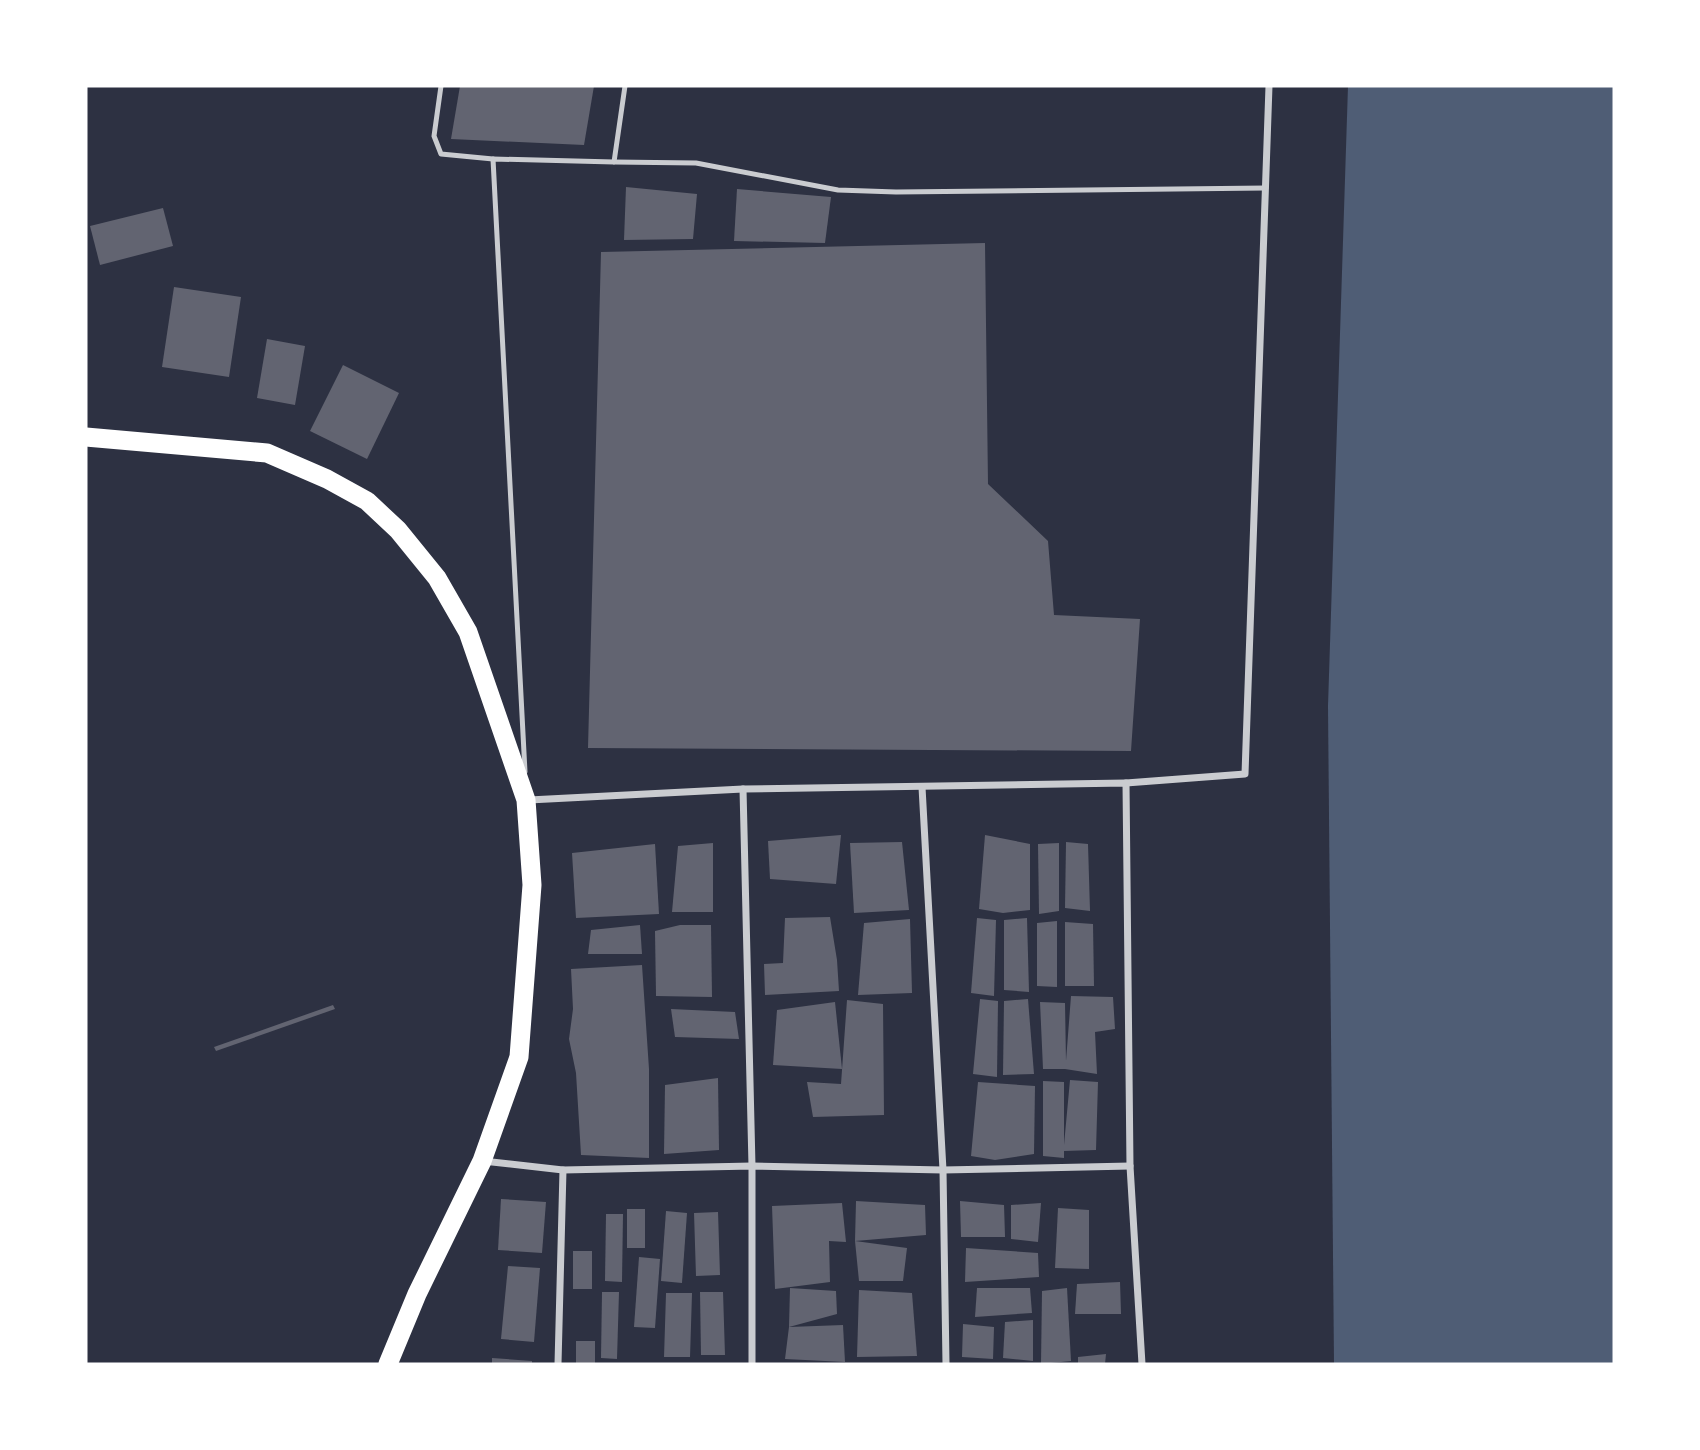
<svg xmlns="http://www.w3.org/2000/svg" width="1700" height="1450" viewBox="0 0 1700 1450" font-family="'Varela Round',sans-serif">
  <style>
    .water { fill: #4f5d75 }
    .building { fill: #626471 }
    .lines { fill: none; stroke-linecap: round; stroke-linejoin: round }
    .service { stroke: #caccd0; stroke-width: 5 }
    .minor { stroke: #caccd0; stroke-width: 7 }
    .trunk { stroke: #fff; stroke-width: 19 }
  </style>
  <rect width="100%" height="100%" fill="#2d3142"/>
  <path class="water" d="M 1348,86 L 1614,86 L 1614,1364 L 1334,1364 L 1328,706 Z"/>
  <g class="building">
    <path d="M 460,86 L 594,86 L 584,145 L 451,139 Z"/>
    <path d="M 626,187 L 697,194 L 693,239 L 624,240 Z"/>
    <path d="M 737,189 L 831,197 L 825,243 L 734,241 Z"/>
    <path d="M 163,208 L 173,246 L 100,265 L 90,226 Z"/>
    <path d="M 985,243 L 988,484 L 1048,541 L 1054,615 L 1140,619 L 1131,751 L 588,748 L 601,252 Z"/>
    <path d="M 174,287 L 241,297 L 229,377 L 162,367 Z"/>
    <path d="M 267,339 L 305,346 L 295,405 L 257,398 Z"/>
    <path d="M 343,365 L 399,393 L 367,459 L 310,431 Z"/>
    <path d="M 841,835 L 836,884 L 770,879 L 768,841 Z"/>
    <path d="M 985,835 L 1030,844 L 1030,910 L 1003,913 L 979,909 Z"/>
    <path d="M 902,842 L 909,910 L 854,913 L 850,843 Z"/>
    <path d="M 1066,842 L 1088,844 L 1090,911 L 1065,908 Z"/>
    <path d="M 713,843 L 713,912 L 672,912 L 678,846 Z"/>
    <path d="M 1059,843 L 1059,911 L 1039,914 L 1038,844 Z"/>
    <path d="M 655,844 L 659,914 L 576,918 L 572,853 Z"/>
    <path d="M 830,917 L 837,960 L 839,991 L 765,995 L 764,964 L 783,963 L 785,918 Z"/>
    <path d="M 977,918 L 996,920 L 994,996 L 971,993 Z"/>
    <path d="M 1027,918 L 1029,992 L 1004,990 L 1004,920 Z"/>
    <path d="M 910,919 L 912,993 L 858,995 L 864,923 Z"/>
    <path d="M 1057,921 L 1057,987 L 1037,986 L 1037,923 Z"/>
    <path d="M 1065,922 L 1093,924 L 1094,986 L 1065,986 Z"/>
    <path d="M 640,925 L 642,954 L 588,954 L 591,930 Z"/>
    <path d="M 680,925 L 711,925 L 712,997 L 656,996 L 655,931 Z"/>
    <path d="M 642,965 L 649,1069 L 649,1158 L 581,1155 L 576,1073 L 569,1039 L 573,1009 L 571,969 Z"/>
    <path d="M 1071,996 L 1113,997 L 1115,1029 L 1095,1032 L 1097,1074 L 1065,1069 L 1043,1069 L 1040,1002 L 1065,1003 L 1066,1061 Z"/>
    <path d="M 980,999 L 998,1001 L 997,1077 L 973,1074 Z"/>
    <path d="M 1028,999 L 1034,1074 L 1003,1075 L 1004,1001 Z"/>
    <path d="M 847,1000 L 883,1004 L 884,1115 L 813,1117 L 807,1082 L 841,1084 Z"/>
    <path d="M 835,1002 L 842,1069 L 773,1065 L 777,1010 Z"/>
    <path d="M 333,1005 L 335,1009 L 216,1051 L 214,1047 Z"/>
    <path d="M 671,1009 L 735,1012 L 739,1039 L 675,1037 Z"/>
    <path d="M 718,1078 L 719,1150 L 664,1154 L 665,1085 Z"/>
    <path d="M 1070,1080 L 1098,1082 L 1096,1150 L 1064,1151 L 1064,1158 L 1043,1156 L 1043,1081 L 1064,1082 L 1064,1145 Z"/>
    <path d="M 978,1082 L 1035,1086 L 1034,1154 L 995,1160 L 971,1156 Z"/>
    <path d="M 501,1199 L 546,1202 L 542,1253 L 498,1250 Z"/>
    <path d="M 856,1201 L 925,1205 L 926,1235 L 855,1241 Z"/>
    <path d="M 960,1201 L 1004,1205 L 1005,1237 L 961,1237 Z"/>
    <path d="M 842,1203 L 846,1242 L 829,1241 L 830,1282 L 775,1289 L 772,1206 Z"/>
    <path d="M 1041,1203 L 1038,1242 L 1011,1239 L 1011,1205 Z"/>
    <path d="M 1058,1208 L 1089,1210 L 1089,1269 L 1055,1268 Z"/>
    <rect x="627" y="1209" width="18" height="39"/>
    <path d="M 666,1211 L 687,1213 L 682,1283 L 661,1281 Z"/>
    <path d="M 718,1212 L 720,1275 L 696,1276 L 694,1213 Z"/>
    <path d="M 606,1214 L 623,1214 L 622,1282 L 605,1281 Z"/>
    <path d="M 855,1241 L 907,1248 L 903,1281 L 859,1281 Z"/>
    <path d="M 966,1248 L 1038,1253 L 1039,1277 L 965,1282 Z"/>
    <rect x="573" y="1251" width="19" height="38"/>
    <path d="M 639,1257 L 660,1259 L 655,1328 L 634,1327 Z"/>
    <path d="M 508,1266 L 540,1268 L 534,1342 L 501,1339 Z"/>
    <path d="M 1120,1282 L 1121,1314 L 1075,1314 L 1077,1284 Z"/>
    <path d="M 790,1288 L 836,1291 L 837,1314 L 789,1327 Z"/>
    <path d="M 977,1288 L 1030,1288 L 1032,1313 L 975,1317 Z"/>
    <path d="M 1067,1288 L 1071,1361 L 1041,1364 L 1042,1291 Z"/>
    <path d="M 859,1290 L 912,1293 L 917,1356 L 857,1357 Z"/>
    <path d="M 602,1292 L 619,1292 L 617,1359 L 601,1358 Z"/>
    <path d="M 700,1292 L 723,1292 L 725,1355 L 701,1355 Z"/>
    <path d="M 666,1293 L 692,1293 L 690,1357 L 664,1357 Z"/>
    <path d="M 1033,1320 L 1033,1361 L 1003,1358 L 1005,1322 Z"/>
    <path d="M 963,1324 L 994,1327 L 993,1359 L 962,1357 Z"/>
    <path d="M 843,1325 L 845,1362 L 785,1359 L 789,1327 Z"/>
    <rect x="576" y="1341" width="19" height="23"/>
    <path d="M 1106,1354 L 1105,1364 L 1078,1364 L 1078,1357 Z"/>
    <path d="M 492,1358 L 532,1361 L 532,1364 L 492,1364 Z"/>
  </g>
  <g class="lines">
    <g class="service">
      <path d="M 441,86 L 434,136 L 441,154 L 493,159"/>
      <path d="M 614,162 L 696,163 L 838,190 L 896,192 L 1266,188"/>
      <path d="M 525,772 L 493,159 L 614,162 L 625,86"/>
    </g>
    <g class="minor">
      <path d="M 1126,783 L 1245,774 L 1269,86"/>
      <path d="M 922,787 L 943,1170 L 946,1364"/>
      <path d="M 743,789 L 752,1166 L 752,1364"/>
      <path d="M 529,800 L 743,789 L 1126,783 L 1130,1166 L 1142,1364"/>
      <path d="M 483,1161 L 563,1170 L 752,1166 L 943,1170 L 1130,1166"/>
      <path d="M 558,1364 L 563,1170"/>
    </g>
    <path class="trunk" d="M 86,437 L 267,453 L 327,479 L 367,501 L 398,530 L 437,578 L 468,632 L 526,800 L 532,885 L 519,1057 L 482,1161 L 417,1294 L 388,1364"/>
  </g>
  <rect width="1700" height="1450" fill="none" stroke="#ffffff" stroke-width="175"/>
</svg>
